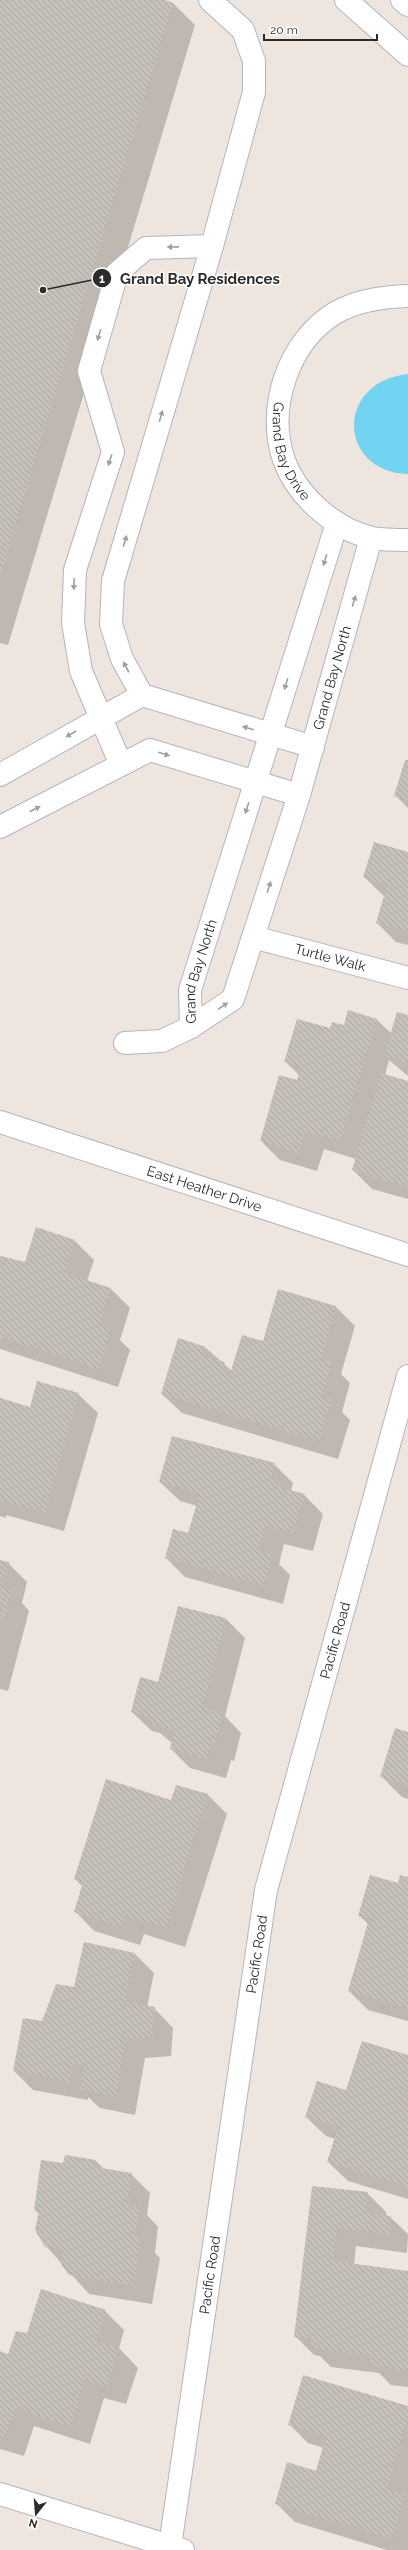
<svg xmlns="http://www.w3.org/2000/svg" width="408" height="2550" viewBox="0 0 408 2550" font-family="Raleway,sans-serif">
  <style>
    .water { fill: #71d4f0 }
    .shadow { fill: #0003 }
    .building { fill: url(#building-back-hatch) }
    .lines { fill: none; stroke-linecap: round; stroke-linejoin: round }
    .minor-casing { stroke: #b2b5c0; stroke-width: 24 }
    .minor { stroke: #fff; stroke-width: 22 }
    .oneway { fill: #a0a0a0 }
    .labels { text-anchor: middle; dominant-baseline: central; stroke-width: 3; stroke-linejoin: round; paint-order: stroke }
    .street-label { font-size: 14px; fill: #2c2c2c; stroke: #fff }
    .leader { fill: none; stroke: #2c2c2c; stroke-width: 1.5 }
    .callout-dot { fill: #2c2c2c; stroke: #fff; stroke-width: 1.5 }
    .mark-label { font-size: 12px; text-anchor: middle; font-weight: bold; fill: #fff }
    .callout-label { font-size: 15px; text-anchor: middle; font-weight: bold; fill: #2c2c2c; stroke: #fff; stroke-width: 3; stroke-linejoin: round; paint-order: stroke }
  </style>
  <defs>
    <pattern id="building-back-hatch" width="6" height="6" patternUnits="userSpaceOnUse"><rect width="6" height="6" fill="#c6c0bb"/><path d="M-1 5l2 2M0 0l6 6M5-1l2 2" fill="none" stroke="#aaa5a1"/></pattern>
  </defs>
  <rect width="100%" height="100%" fill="#eee6de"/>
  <path class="water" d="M 408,374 L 408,474 C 338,472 334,382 408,374 Z"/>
  <g class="shadow">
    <path d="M 0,0 L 162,0 L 173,3 L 195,25 L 8,645 L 0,643 Z"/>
    <path d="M 408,761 L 408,808 L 395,795 Z"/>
    <path d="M 408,853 L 408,945 L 396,942 L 377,923 L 385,897 L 364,877 Z"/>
    <path d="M 349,1012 L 377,1020 L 392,1034 L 408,1016 L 408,1076 L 389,1060 L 385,1075 L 408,1082 L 408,1199 L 372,1189 L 353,1170 L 356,1159 L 324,1149 L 317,1171 L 280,1160 L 261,1141 L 300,1076 L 285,1061 L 330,1030 L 345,1026 Z"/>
    <path d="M 75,1241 L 94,1260 L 87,1281 L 111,1289 L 130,1308 L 120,1340 L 130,1350 L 118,1387 L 0,1349 L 1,1256 L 25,1264 Z"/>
    <path d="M 279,1290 L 336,1307 L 355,1326 L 341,1374 L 350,1383 L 342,1412 L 350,1420 L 338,1459 L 182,1413 L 162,1394 L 206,1348 L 232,1371 L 264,1342 Z"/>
    <path d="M 78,1394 L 98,1413 L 64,1531 L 6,1515 L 6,1518 L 0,1516 L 0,1399 L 31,1408 Z"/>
    <path d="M 274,1464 L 293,1483 L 291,1491 L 304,1495 L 323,1514 L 313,1551 L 284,1544 L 279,1564 L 290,1575 L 283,1604 L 185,1577 L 166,1558 L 189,1535 L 197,1506 L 180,1501 L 160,1482 Z"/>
    <path d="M 0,1561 L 8,1563 L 27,1582 L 22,1603 L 29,1611 L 8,1691 L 0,1689 Z"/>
    <path d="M 226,1619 L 245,1638 L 225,1716 L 241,1733 L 234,1761 L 231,1760 L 226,1778 L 190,1768 L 171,1749 L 172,1743 L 160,1733 L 152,1731 L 132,1712 Z"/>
    <path d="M 408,1733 L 408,1799 L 402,1797 L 381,1776 Z"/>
    <path d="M 208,1795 L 227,1814 L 185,1947 L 144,1934 L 140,1945 L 94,1931 L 75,1911 L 83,1887 L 75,1879 L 172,1801 Z"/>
    <path d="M 408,1878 L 408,2021 L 368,2010 L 349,1991 L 369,1925 L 359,1915 Z"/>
    <path d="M 135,1954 L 154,1973 L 147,2007 L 154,2008 L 173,2028 L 171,2056 L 145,2058 L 135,2115 L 100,2108 L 88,2097 L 88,2100 L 33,2090 L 14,2071 L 43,2022 L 75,1989 Z"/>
    <path d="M 408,2056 L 408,2199 L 348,2181 L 328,2162 L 335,2139 L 326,2136 L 306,2117 Z"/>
    <path d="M 96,2161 L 105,2170 L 131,2174 L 150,2193 L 147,2215 L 158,2227 L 155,2253 L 160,2258 L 152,2304 L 89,2294 L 46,2246 L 39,2214 L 35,2210 L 64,2165 Z"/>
    <path d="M 313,2187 L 367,2193 L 386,2212 L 386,2216 L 390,2217 L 408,2234 L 407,2253 L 356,2246 L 354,2265 L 408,2272 L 408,2387 L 391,2385 L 379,2373 L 331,2367 L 320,2356 L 314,2355 L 295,2336 Z"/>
    <path d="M 105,2311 L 124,2330 L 119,2348 L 138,2368 L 126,2404 L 104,2398 L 90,2444 L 34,2426 L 24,2456 L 0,2449 L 0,2352 L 9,2355 L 27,2334 Z"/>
    <path d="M 408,2407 L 408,2550 L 387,2550 L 295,2522 L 276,2503 L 316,2472 L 324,2448 L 308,2443 L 289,2424 Z"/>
  </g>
  <g class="building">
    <path d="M 0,0 L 165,0 L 173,3 L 0,576 Z"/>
    <path d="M 405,760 L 408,760 L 408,800 L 394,796 Z"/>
    <path d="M 374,842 L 408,852 L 408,932 L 376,923 L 387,885 L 363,877 Z"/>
    <path d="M 348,1010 L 377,1019 L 340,1141 L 305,1131 L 298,1153 L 260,1141 L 279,1075 L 297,1080 L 301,1067 L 284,1062 L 297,1019 L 330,1028 L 332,1022 L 344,1025 Z"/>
    <path d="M 397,1012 L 408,1015 L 408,1063 L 384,1056 Z"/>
    <path d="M 381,1073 L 408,1081 L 408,1187 L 352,1170 Z"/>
    <path d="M 36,1227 L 75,1240 L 64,1273 L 111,1288 L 99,1326 L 111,1330 L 99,1369 L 0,1337 L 0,1256 L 25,1262 Z"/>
    <path d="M 278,1289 L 336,1306 L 321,1360 L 331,1363 L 322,1397 L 331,1400 L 319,1441 L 161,1394 L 178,1338 L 206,1347 L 203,1356 L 225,1362 L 222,1372 L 230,1374 L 242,1335 L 263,1341 Z"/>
    <path d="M 37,1381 L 79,1393 L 45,1512 L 0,1500 L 0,1398 L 30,1407 Z"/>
    <path d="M 172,1436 L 275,1463 L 271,1478 L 280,1481 L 279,1487 L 305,1494 L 294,1533 L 265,1525 L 259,1551 L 272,1555 L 264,1585 L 165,1558 L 173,1529 L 188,1533 L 200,1493 L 159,1482 Z"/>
    <path d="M 0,1560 L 9,1562 L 2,1588 L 11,1591 L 1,1630 Z"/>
    <path d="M 178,1606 L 226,1618 L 203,1707 L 223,1713 L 215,1743 L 212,1742 L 207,1759 L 170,1749 L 175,1730 L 148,1723 L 149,1717 L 131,1712 L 140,1677 L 158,1682 Z"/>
    <path d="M 395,1728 L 408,1732 L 408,1785 L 380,1777 Z"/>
    <path d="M 106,1779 L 171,1800 L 176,1785 L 208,1794 L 166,1928 L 125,1915 L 121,1927 L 74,1912 L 83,1882 L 74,1879 Z"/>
    <path d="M 370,1875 L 398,1883 L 400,1875 L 408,1877 L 408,2008 L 348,1991 L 369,1919 L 358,1916 Z"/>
    <path d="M 84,1942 L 135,1953 L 125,2001 L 155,2007 L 152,2037 L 126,2039 L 116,2096 L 80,2090 L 84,2065 L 72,2064 L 69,2082 L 13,2071 L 23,2018 L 42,2021 L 56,1984 L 74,1987 Z"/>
    <path d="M 362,2041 L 408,2055 L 408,2085 L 404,2099 L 408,2101 L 408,2187 L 327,2162 L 338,2127 L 305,2117 L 317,2081 L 346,2090 Z"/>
    <path d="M 65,2155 L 96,2160 L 95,2167 L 132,2173 L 127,2205 L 140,2207 L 135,2237 L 141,2238 L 134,2286 L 69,2275 L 61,2264 L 63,2250 L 45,2247 L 35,2230 L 39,2211 L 34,2210 L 41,2160 L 63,2163 Z"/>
    <path d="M 312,2186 L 368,2192 L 365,2212 L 391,2216 L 389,2234 L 337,2228 L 333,2261 L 408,2271 L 408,2370 L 370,2366 L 372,2356 L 311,2348 L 312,2339 L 294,2337 Z"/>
    <path d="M 41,2289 L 106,2310 L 96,2341 L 119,2348 L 107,2386 L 85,2379 L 71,2426 L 15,2408 L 5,2438 L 0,2436 L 0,2351 L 8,2354 L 16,2331 L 27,2333 Z"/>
    <path d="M 303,2375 L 408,2406 L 408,2417 L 386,2489 L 405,2494 L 392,2539 L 275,2504 L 287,2462 L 316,2471 L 326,2436 L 288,2425 Z"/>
  </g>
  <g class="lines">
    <g class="minor-casing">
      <g id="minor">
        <path d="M 210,0 L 243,30 L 254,61 L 254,92 L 212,246 L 113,581 L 111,624 L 122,659 L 142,695 L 313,747"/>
        <path d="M 346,0 L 408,55"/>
        <path d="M 402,0 L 408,5"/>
        <path id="s1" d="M 408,296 C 383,297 358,300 335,313 C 288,342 266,408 284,460 C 297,496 334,529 372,538 C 383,540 396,540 408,540"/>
        <path d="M 121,765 L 81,671 L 73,623 L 75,570 L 113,452 L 89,371 L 117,273 L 146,248 L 212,246"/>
        <path d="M 0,775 L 142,695"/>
        <path d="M 0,827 L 150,750 L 299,795"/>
        <path id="s2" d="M 253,937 L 408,978"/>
        <path id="s3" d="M 191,1027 L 190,990 L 337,523"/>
        <path id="s4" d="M 125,1043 L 162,1041 L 191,1027 L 233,999 L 299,795 L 371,538"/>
        <path id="s5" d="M 0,1122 L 408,1255"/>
        <path d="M 0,2494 L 183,2550"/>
        <path id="s6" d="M 170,2546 L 266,1890 L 408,1376"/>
      </g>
    </g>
    <use href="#minor" class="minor"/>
  </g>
  <defs><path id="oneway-solid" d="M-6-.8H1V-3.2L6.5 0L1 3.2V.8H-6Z"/></defs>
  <g class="oneway">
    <use href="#oneway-solid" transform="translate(173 247) rotate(179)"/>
    <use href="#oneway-solid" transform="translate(99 335) rotate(106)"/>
    <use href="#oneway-solid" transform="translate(161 416) rotate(-74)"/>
    <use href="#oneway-solid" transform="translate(110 460) rotate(108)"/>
    <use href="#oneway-solid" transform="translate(125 541) rotate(-74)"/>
    <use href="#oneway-solid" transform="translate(325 560) rotate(107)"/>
    <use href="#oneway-solid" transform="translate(74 584) rotate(92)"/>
    <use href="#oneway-solid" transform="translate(354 601) rotate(-74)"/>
    <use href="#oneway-solid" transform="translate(126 667) rotate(-119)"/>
    <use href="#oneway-solid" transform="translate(286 684) rotate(107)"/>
    <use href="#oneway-solid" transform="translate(248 728) rotate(-163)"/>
    <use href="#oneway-solid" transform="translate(71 734) rotate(150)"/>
    <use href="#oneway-solid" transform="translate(164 754) rotate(17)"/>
    <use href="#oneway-solid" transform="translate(247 808) rotate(108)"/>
    <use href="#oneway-solid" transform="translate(35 809) rotate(-27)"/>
    <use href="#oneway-solid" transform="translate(269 887) rotate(-72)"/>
    <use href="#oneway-solid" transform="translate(223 1006) rotate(-34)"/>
  </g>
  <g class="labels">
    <g class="street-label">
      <text stroke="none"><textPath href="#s1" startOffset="236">Grand Bay Drive</textPath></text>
      <text stroke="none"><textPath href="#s4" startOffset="456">Grand Bay North</textPath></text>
      <text stroke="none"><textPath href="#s2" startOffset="80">Turtle Walk</textPath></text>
      <text stroke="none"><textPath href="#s3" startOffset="57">Grand Bay North</textPath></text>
      <text stroke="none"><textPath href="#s5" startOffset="215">East Heather Drive</textPath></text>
      <text stroke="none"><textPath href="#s6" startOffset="922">Pacific Road</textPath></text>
      <text stroke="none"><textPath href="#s6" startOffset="598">Pacific Road</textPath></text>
      <text stroke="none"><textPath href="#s6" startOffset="274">Pacific Road</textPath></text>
    </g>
  </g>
  <path class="leader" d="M43 290L102 278"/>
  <g class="callout-dot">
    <circle cx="43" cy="290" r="4"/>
    <circle cx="102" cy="278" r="10"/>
  </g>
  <g class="mark-label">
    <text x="102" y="283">1</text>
  </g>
  <g class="callout-label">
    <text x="200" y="284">Grand Bay Residences</text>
  </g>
  <g transform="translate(36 2514) rotate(197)" stroke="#ffffff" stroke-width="3" paint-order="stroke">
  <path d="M0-3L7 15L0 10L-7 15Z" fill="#2c2c2c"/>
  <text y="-6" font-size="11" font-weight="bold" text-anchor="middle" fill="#2c2c2c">N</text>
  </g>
  <path d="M264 34v6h113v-6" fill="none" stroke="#2c2c2c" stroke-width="2"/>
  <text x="270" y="34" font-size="12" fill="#2c2c2c" stroke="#ffffff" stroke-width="3" paint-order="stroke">20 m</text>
</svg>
